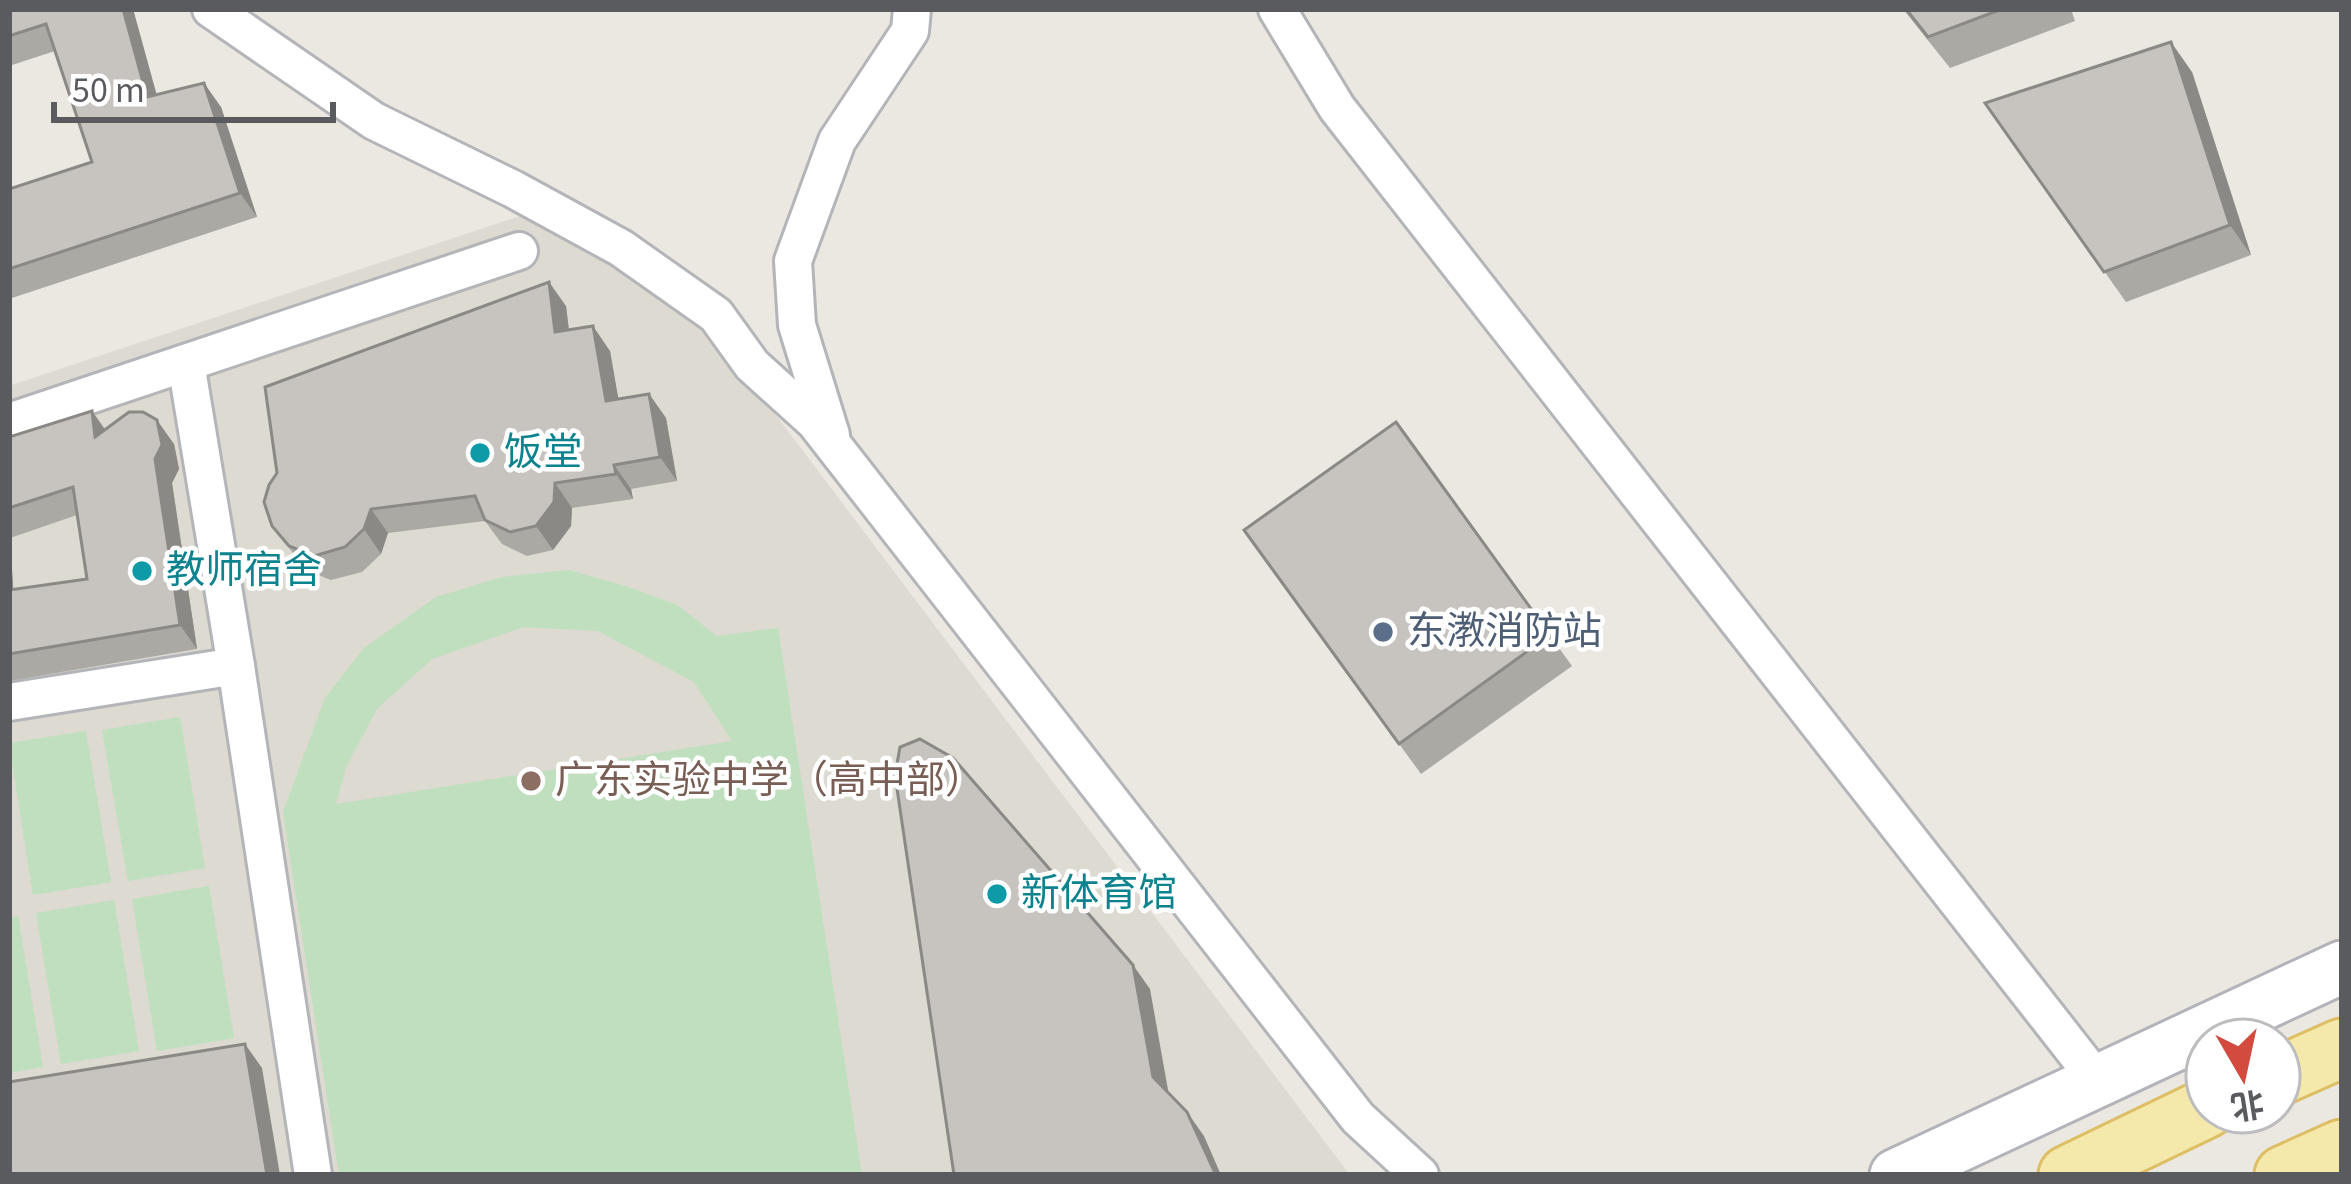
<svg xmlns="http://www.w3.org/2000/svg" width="2351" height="1184" viewBox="0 0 2351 1184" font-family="'Source Sans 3','Noto Sans SC',sans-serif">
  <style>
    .education { fill: #dcdad1 }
    .green { fill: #bfdfbf; fill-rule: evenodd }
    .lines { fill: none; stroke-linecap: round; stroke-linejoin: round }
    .street-casing { stroke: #b3b5b9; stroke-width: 42 }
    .secondary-casing { stroke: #b2b4b9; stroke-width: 57 }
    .primary-casing { stroke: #debe65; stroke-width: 63 }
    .street { stroke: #fff; stroke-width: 36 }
    .secondary { stroke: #fff; stroke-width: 51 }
    .primary { stroke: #f4e9ab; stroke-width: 57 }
    .wall { fill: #aba9a4; fill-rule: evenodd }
    .shaded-wall { fill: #8b8986 }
    .building { fill: #c7c4bf; stroke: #8b8986; stroke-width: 3 }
    .culture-dot { fill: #0f9aa8; stroke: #fff; stroke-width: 4.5 }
    .service-dot { fill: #5c6f8a; stroke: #fff; stroke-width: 4.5 }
    .education-dot { fill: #8d6e63; stroke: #fff; stroke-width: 4.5 }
    .labels { text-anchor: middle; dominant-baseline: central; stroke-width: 9; stroke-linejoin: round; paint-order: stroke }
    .culture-label { font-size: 39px; fill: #0d838f; stroke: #fff; text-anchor: start }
    .service-label { font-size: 39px; fill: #4e5e75; stroke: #fff; text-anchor: start }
    .education-label { font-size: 39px; fill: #785e54; stroke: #fff; text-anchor: start }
  </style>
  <rect width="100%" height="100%" fill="#eae8e0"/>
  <path class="education" d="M 547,207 L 713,332 L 1350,1175 L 9,1175 L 9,386 Z"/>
  <g class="green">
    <path d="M 569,570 L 629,587 L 677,605 L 717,636 L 778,628 L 862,1175 L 339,1175 L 283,812 L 325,698 L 364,648 L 436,597 L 502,577 ZM 524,627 L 598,631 L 694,682 L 732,741 L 336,804 L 346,767 L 377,709 L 432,659 Z"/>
    <path d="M 180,717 L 205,868 L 128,881 L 102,730 Z"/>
    <path d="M 86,731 L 111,882 L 33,895 L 9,743 Z"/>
    <path d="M 209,886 L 234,1038 L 157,1051 L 132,899 Z"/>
    <path d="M 114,900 L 139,1051 L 61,1064 L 36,913 Z"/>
    <path d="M 18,916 L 43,1067 L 9,1073 L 9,918 Z"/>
  </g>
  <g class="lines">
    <g class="street-casing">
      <g id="street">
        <path d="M 211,9 L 374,121 L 513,189 L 621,248 L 716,315 L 752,365 L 815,422 L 1358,1118 L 1420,1175"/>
        <path d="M 1277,9 L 1337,108 L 2097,1080"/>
        <path d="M 186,363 L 236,666 L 313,1175"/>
        <path d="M 9,422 L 519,251"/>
        <path d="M 831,435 L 797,325 L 793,261 L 837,141 L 910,31 L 912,9"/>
        <path d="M 9,702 L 236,666"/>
      </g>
    </g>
    <g class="secondary-casing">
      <path id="secondary" d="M 1896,1175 L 2342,967"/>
    </g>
    <g class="primary-casing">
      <g id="primary">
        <path d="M 2279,1076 L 2342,1048"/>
        <path d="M 2068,1175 L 2207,1108"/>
        <path d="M 2284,1175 L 2342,1149"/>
      </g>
    </g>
    <use href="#street" class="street"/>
    <use href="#secondary" class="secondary"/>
    <use href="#primary" class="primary"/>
  </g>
  <g class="wall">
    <path d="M 9,9 L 133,9 L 156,95 L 221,107 L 257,217 L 9,299 L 9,189 L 92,162 L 55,51 L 9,66 Z"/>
    <path d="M 1903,9 L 2071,9 L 2075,21 L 1950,68 Z"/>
    <path d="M 2192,72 L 2251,255 L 2126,302 L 1985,103 Z"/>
    <path d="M 566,306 L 569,330 L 610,351 L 618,399 L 649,394 L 666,418 L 677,481 L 631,489 L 633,499 L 572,508 L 571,526 L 553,550 L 527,556 L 502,544 L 485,521 L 388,533 L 381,554 L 362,572 L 331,580 L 306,570 L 272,526 L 277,473 Z"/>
    <path d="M 92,411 L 105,429 L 174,444 L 179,469 L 172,483 L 197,649 L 9,681 L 9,437 ZM 77,515 L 87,579 L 13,589 L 10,538 Z"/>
    <path d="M 1396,422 L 1572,666 L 1421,774 L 1244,530 Z"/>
  </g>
  <g class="shaded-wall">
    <path d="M 123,9 L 133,9 L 164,121 L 147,97 Z"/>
    <path d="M 2171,42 L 2192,72 L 2251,255 L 2230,225 Z"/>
    <path d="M 204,83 L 221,107 L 257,217 L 240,193 Z"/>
    <path d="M 549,282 L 566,306 L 572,357 L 555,332 Z"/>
    <path d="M 593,326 L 610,351 L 623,425 L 606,401 Z"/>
    <path d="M 649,394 L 666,418 L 677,481 L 660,457 Z"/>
    <path d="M 92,411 L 109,436 L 95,437 Z"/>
    <path d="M 157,420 L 174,444 L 179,469 L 172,483 L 197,649 L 180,625 L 155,459 Z"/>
    <path d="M 614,465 L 631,489 L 633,499 L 616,474 Z"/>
    <path d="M 555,483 L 572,508 L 571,526 L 553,550 L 536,526 Z"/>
    <path d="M 371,509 L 388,533 L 381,554 L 364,529 Z"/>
    <path d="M 9,537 L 10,538 L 15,615 L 9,607 Z"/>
    <path d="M 1133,965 L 1150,989 L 1170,1101 L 1153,1077 Z"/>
    <path d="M 245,1044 L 262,1068 L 280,1175 L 267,1175 Z"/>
    <path d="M 1187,1112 L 1204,1136 L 1221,1175 L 1216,1175 Z"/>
  </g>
  <g class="building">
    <path d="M 9,9 L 123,9 L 147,97 L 204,83 L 240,193 L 9,269 L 9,189 L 92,162 L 46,24 L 9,36 Z"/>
    <path d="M 1906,9 L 2002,9 L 1928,37 Z"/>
    <path d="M 2171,42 L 2230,225 L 2104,272 L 1985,103 Z"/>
    <path d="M 549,282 L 555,332 L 593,326 L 606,401 L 649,394 L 660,457 L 614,465 L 616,474 L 555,483 L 554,502 L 536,526 L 510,532 L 485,520 L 475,496 L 371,509 L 364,529 L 345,547 L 314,556 L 289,546 L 272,526 L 264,502 L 269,485 L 277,473 L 265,387 Z"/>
    <path d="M 92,411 L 95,437 L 129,412 L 143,412 L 157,420 L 162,445 L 155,459 L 180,625 L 9,654 L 9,590 L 87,579 L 73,487 L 9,508 L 9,437 Z"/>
    <path d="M 1396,422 L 1550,635 L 1399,744 L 1244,530 Z"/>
    <path d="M 920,739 L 953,758 L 1133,965 L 1153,1077 L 1187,1112 L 1216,1175 L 954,1175 L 895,775 L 900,747 Z"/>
    <path d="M 245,1044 L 267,1175 L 9,1175 L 9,1082 Z"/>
  </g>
  <g class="culture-dot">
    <circle cx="480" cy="453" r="12"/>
    <circle cx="142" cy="571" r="12"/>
    <circle cx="997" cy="894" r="12"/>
  </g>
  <circle class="service-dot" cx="1383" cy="632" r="12"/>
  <circle class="education-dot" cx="531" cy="781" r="12"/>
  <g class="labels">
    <g class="culture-label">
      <text x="504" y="453">饭堂</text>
      <text x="166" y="571">教师宿舍</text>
      <text x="1021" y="894">新体育馆</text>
    </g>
    <g class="service-label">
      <text x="1407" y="632">东漖消防站</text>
    </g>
    <g class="education-label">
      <text x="555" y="781">广东实验中学（高中部）</text>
    </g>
  </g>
  <rect width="2351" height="1184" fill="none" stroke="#595b5f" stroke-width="24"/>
  <g transform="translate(2243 1076) rotate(171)"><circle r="57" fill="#ffffff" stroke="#bdbdbf" stroke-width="3"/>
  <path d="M0-9L21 45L0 30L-21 45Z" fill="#d24b3e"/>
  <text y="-18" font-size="33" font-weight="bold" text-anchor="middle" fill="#595b5f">北</text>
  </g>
  <path d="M54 102v18h279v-18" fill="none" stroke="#595b5f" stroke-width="6"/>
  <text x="72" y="102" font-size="36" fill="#595b5f" stroke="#ffffff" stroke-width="9" paint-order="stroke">50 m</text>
</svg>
